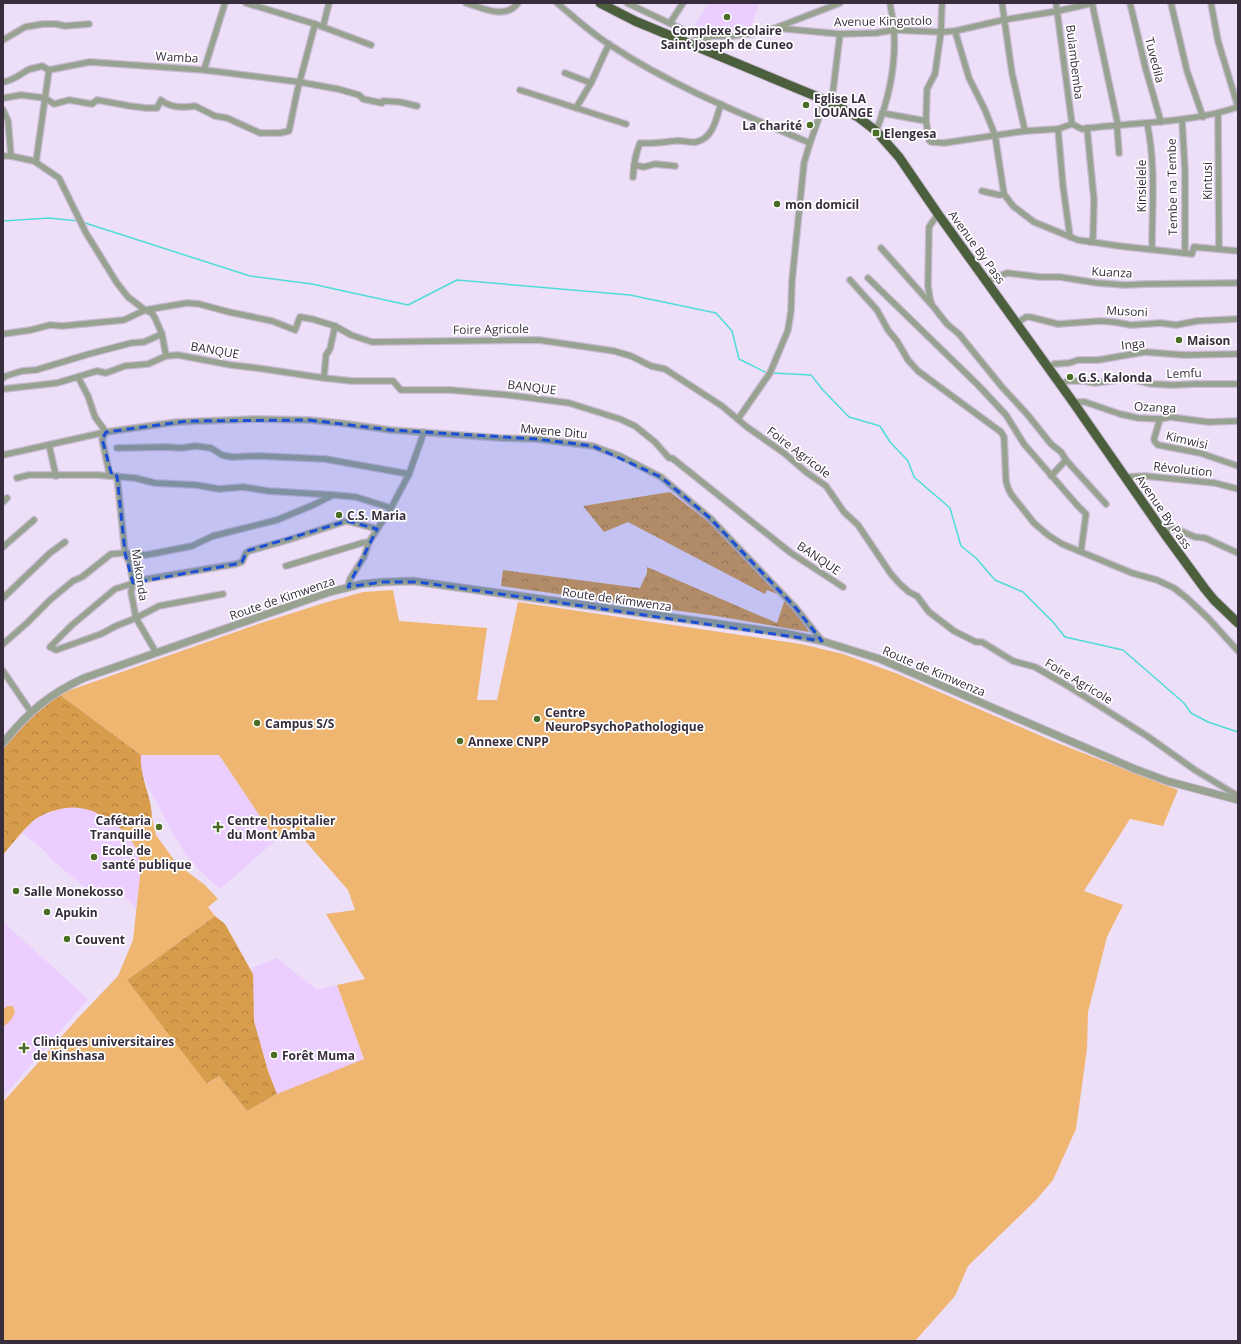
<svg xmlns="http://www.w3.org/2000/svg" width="1241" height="1344" viewBox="0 0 1241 1344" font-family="'Open Sans',sans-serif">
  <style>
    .built { fill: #ebcdff }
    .green { fill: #eeb670 }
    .forest { fill: url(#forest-crowns) }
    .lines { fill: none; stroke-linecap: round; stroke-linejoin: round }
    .stream { stroke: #4fdcd7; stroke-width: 1.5 }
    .minor-casing { stroke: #c9bbd3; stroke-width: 8 }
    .tertiary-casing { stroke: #c9bbd3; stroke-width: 9 }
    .trunk-casing { stroke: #c9bbd3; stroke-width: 11 }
    .minor { stroke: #98a290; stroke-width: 5.5 }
    .tertiary { stroke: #98a290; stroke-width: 7 }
    .trunk { stroke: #4c5f3c; stroke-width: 9 }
    .marked { fill: #1d4ed8; fill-opacity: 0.2; stroke: #1d4ed8; stroke-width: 3; stroke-dasharray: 8 5; stroke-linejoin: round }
    .poi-dot { fill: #4a6e26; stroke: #fff; stroke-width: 1.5 }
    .labels { text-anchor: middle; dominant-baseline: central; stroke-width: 3.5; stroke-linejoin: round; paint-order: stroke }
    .street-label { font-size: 12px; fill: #372d3d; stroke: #fff }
    .poi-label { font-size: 12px; font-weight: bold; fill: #372d3d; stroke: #fff; text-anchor: start }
  </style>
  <defs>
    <pattern id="forest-crowns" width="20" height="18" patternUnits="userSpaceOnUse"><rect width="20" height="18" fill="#d89c4d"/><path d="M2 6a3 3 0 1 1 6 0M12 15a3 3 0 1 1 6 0" fill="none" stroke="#b08041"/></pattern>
  </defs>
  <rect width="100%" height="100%" fill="#eedff9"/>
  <g class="built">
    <path d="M 709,3 L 759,3 L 749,34 L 694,27 Z"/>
    <path d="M 141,755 L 219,755 L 276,840 L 220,889 L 198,869 L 186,855 L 174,835 L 144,779 L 141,772 Z"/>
    <path d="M 66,807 L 83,808 L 94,811 L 121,829 L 131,840 L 139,856 L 141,867 L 136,908 L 122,894 L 113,891 L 108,896 L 103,896 L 88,890 L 50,858 L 43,849 L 22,833 L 32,822 L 41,816 Z"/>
    <path d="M 3,922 L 88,999 L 3,1097 Z"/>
    <path d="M 277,958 L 317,990 L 337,985 L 364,1060 L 277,1094 L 268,1071 L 254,1021 L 252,968 Z"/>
  </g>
  <g class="green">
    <path d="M 393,590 L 399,621 L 487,628 L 477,700 L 497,700 L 518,602 L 801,644 L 843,654 L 898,674 L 1055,742 L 1178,790 L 1163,826 L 1130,819 L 1084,891 L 1123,905 L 1107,937 L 1088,1012 L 1087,1049 L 1076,1129 L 1053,1180 L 1036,1200 L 968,1266 L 955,1296 L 915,1341 L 3,1341 L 3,1102 L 78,1018 L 118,976 L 133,940 L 141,867 L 136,848 L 127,834 L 121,829 L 152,818 L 156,835 L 177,864 L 205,885 L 218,899 L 208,907 L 215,916 L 127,980 L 208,1084 L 219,1076 L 247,1111 L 277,1094 L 364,1059 L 337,985 L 365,979 L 326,914 L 355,910 L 348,890 L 293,827 L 276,840 L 219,755 L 141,755 L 59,694 L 261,623 L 324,603 L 363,592 Z"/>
    <path d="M 7,1006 L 13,1006 L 15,1012 L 11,1020 L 3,1027 L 3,1010 Z"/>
  </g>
  <g class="forest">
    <path d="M 670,492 L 713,525 L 798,612 L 809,632 L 716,616 L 501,586 L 503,570 L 640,588 L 647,573 L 647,567 L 777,623 L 785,599 L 782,596 L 767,590 L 765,594 L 628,522 L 604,532 L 583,506 Z"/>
    <path d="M 59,694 L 141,755 C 139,777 152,796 152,818 L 121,829 C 98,811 81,802 53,811 C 46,813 37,817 32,822 C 21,832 12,844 3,855 L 3,747 L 26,722 Z"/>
    <path d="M 215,916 L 225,924 L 253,974 L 254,1021 L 268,1071 L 277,1094 L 247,1111 L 219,1076 L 207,1084 L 127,980 Z"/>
  </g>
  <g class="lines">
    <g class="stream">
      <path d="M 3,221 L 49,218 L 79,221"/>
      <path d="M 82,222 L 250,276 L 312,284 L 408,305 L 457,280 L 630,295 L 716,313 L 732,331 L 739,359 L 767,373"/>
      <path d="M 772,373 L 811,375 L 823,390 L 849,417 L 880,426 L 890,442 L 908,461 L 914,477 L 950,508 L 961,546 L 976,558 L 995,580 L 1023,592 L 1053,622 L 1065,637 L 1123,650 L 1184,703 L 1191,713 L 1208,722 L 1238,732"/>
    </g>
    <g class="minor-casing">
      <g id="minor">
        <path d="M 246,3 L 315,24 L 371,45"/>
        <path d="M 466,3 C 482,8 506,20 518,3"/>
        <path d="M 557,3 C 574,17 591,33 610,45 C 672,86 742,114 810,143"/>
        <path d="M 627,3 L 705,40"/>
        <path d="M 942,3 L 941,32 L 935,74 L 927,89 L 926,121 L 929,140 L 931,142 L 944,143 L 1025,131 L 1058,129 L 1072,124 L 1082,129 C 1134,122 1187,124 1238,107"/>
        <path d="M 1002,3 L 1012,73 L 1025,131"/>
        <path d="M 1056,3 L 1072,124"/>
        <path d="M 1092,3 L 1118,125"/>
        <path d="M 1130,3 L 1146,70 L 1161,122"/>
        <path d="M 1171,3 L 1187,71 L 1203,117"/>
        <path d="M 1211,3 L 1218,41 L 1238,107"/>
        <path d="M 670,23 L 683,3"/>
        <path d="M 323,27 L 329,3"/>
        <path d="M 778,27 L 840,3"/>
        <path d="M 955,31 L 969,78 L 985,110 L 995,135 L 1004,194 L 1013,206 L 1034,222 L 1078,240 L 1119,246 L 1192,254 L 1194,247 L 1238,251"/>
        <path d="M 3,40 L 25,27 L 43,24 L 56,24 L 65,26 L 89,24"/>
        <path d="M 702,48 L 705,40 L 711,36 L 732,36 L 749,34 L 776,28 L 840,34 L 876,33 L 894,30 L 941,32 L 955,31 L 1003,20 L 1058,11 L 1093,3"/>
        <path d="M 204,70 L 225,3"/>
        <path d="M 565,73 L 591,83"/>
        <path d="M 3,82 C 12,81 18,76 26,71 C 30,68 37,68 42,66 L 49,70 L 90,62 L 204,70 L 299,82 L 338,89 L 359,95 L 363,99 L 382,103 L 383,101 L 400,102 L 417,106"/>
        <path d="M 520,90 L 626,124"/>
        <path d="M 833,91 L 840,34"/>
        <path d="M 4,98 L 21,95 L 45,98 L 54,104 L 69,100 L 92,104 L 97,100 L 130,106 L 146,108 L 157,108 L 161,100 C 170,108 183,108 195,106 L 215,116 L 227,118 L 260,133 L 280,133 L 289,131 L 297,92 L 315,24"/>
        <path d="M 576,108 L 591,83 L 609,44"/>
        <path d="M 3,110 L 8,121 L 11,156"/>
        <path d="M 882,113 L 926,121"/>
        <path d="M 1218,113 L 1219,249"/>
        <path d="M 1182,120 L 1185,170 L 1185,253"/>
        <path d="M 1147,123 C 1156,164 1152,207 1152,249"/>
        <path d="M 1117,126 L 1119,153"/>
        <path d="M 1087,128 L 1094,200 L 1093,238 L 1090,242"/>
        <path d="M 1058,129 L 1063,186 L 1070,237"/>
        <path d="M 876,131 C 889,99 896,65 894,31 C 894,21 891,12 890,3"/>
        <path d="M 3,156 L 11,156 L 34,161 L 59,178 L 86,233 L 117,283 L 128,297 L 145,310 L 152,313 L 155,318 L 162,334 L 166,356"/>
        <path d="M 36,162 L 49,70"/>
        <path d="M 634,165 L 644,167 L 655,164 L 675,166"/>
        <path d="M 633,177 C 634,164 635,155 640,143 C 652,144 663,142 675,141 C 681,140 691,143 696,142 C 714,138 716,118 721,104"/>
        <path d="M 982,191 L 999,195 L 1004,194"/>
        <path d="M 938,214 L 929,227 L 928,286 L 930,299 L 932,305 L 947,324 L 959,334 L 1002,387 L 1027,414 L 1051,444 L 1061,452 L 1066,460 L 1106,504"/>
        <path d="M 881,248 L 931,304"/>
        <path d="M 868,278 L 978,385 L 1006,415 L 1024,444 L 1077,505 L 1086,514 L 1081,551"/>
        <path d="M 850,280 L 877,310 L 888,330 L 897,341 L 908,360 L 918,371 L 1001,432 L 1004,437 L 1006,481 L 1008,488 L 1011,494 L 1034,523 L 1048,535 L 1062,544 L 1132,573 L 1157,580 L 1174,588 L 1188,599 L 1209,619 L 1238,651"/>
        <path d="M 988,282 L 994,278 L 1007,273 L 1040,277 L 1060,277 L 1097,283 L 1126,285 L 1146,284 L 1238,283"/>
        <path d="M 1017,323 L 1026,317 L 1030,317 L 1058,324 L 1100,321 L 1114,322 L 1131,325 L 1161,323 L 1176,325 L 1197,321 L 1238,319"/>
        <path d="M 3,334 L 31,330 L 50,325 L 62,326 L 124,320 L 145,310 L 187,303 L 199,304 L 229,312 L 272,321 L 295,330 L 300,317 L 312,319 L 335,326 L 351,335 L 372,342 L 539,340 L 614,351 L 631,356 L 651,366 L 665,369 L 722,406 L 747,427 L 784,453 L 806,472 L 826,486 L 844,512 L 858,525 L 891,574 L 900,584 L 909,592 L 917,596 L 929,612 L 954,631 L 976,642 L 982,642 L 1013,661 L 1035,667 L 1068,686 L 1147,736 L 1195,770 L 1238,796"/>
        <path d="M 1054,364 L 1069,363 L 1078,360 L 1098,360 L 1145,352 L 1184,355 L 1238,354"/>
        <path d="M 78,377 L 88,396 L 95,417 L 106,432 L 102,439 L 109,472 L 112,476"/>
        <path d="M 3,378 L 6,376 L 22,371 L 36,370 L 89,354 L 131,343 L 144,342 L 162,334"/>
        <path d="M 324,378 L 326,355 L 330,349 L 335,326"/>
        <path d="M 1060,384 L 1068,381 L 1084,381 L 1095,383 L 1118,380 L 1134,380 L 1152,384 L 1173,385 L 1195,384 L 1238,384"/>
        <path d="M 3,389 L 57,383 L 97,371 L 106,373 L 125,366 L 148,364 L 166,356 L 178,355 L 231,365 L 257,368 L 324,378 L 352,381 L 393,381 L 401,390 L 450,390 L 508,395 L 569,403 L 620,419 L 635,426 L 655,442 L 669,458 L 672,458 L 791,553 L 843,587"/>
        <path d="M 1073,402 L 1085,402 L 1120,414 L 1138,418 L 1160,419 L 1170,417 L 1208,422 L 1238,421"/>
        <path d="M 738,419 L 770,373 L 788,330 L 791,311 L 792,281 L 804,163 L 810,143 L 825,100"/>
        <path d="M 1160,419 L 1154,439 L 1155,442 L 1158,445 L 1200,453 L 1238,466"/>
        <path d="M 49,445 L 56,476"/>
        <path d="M 117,448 L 165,447 L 182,448 L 195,446 L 211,448 L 222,455 L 232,457 L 259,456 L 325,459 L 409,474"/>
        <path d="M 3,455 L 106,432 L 177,422 L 257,419 L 309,420 L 340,423 L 391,430 L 501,438 L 537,439 L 593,446 L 620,456 L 661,477 L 710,518 L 796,608 L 822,641"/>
        <path d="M 117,476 L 125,553 L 130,564 L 133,583 L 131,592 L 136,618 L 154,649"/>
        <path d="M 1051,476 L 1066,460"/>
        <path d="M 1125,477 L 1145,476 L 1215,483 L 1238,489"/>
        <path d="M 17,478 L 29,475 L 97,475 L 135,478 L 155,483 L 196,485 L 219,489 L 243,487 L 269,491 L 334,495 L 356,497 L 391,508"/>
        <path d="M 3,502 L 7,498"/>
        <path d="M 1164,533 L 1174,528 L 1195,537 L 1205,538 L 1238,553"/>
        <path d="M 3,547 L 34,520"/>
        <path d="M 286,566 L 362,543 L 369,542"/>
        <path d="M 348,587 L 350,579 L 364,557 L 369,542 L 391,508 L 409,474 L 424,432"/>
        <path d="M 223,594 L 159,606 L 136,618 L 116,626 L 101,634 L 56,650 L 50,647 L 72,625 L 115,589 L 147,579 L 236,564 L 242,562 L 246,553 L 249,551 L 288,540 L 347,521 L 377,529"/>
        <path d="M 3,598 L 50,553 L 65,542"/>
        <path d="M 3,644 L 27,623 L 50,600 L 73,581 L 82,577 L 111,554 L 125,553 L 146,555 L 192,546 L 213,536 L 277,520 L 313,505 L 333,495"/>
        <path d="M 3,671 L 29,709"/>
      </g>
    </g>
    <g class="tertiary-casing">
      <path id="tertiary" d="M 3,743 C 27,713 49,694 84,678 L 330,592 L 362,584 L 383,582 L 413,581 L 783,633 L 822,641 L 880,659 L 1135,769 L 1167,781 L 1238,800"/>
    </g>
    <g class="trunk-casing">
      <path id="trunk" d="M 600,3 L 635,21 L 825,100 L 858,117 L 876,131 L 899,157 L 938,214 L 1073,402 L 1164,533 L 1205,589 L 1214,600 L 1238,623"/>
    </g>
    <use href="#minor" class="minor"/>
    <use href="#tertiary" class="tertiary"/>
    <use href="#trunk" class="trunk"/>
  </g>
  <path class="marked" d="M 309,420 L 391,430 L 537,439 L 593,446 L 661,477 L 710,518 L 796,608 L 822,641 L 418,582 L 383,582 L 348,587 L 377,529 L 347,521 L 247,551 L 242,562 L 236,564 L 133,583 L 125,553 L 117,476 L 112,476 L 102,439 L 106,432 L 187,421 Z"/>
  <g class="poi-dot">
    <circle cx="727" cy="17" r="4"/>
    <circle cx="806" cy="105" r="4"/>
    <circle cx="810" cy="125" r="4"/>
    <rect x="872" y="129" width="8" height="8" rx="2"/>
    <circle cx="777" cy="204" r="4"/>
    <circle cx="1179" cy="340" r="4"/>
    <circle cx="1070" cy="377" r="4"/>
    <circle cx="339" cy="515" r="4"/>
    <circle cx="537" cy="719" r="4"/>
    <circle cx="257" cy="723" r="4"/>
    <circle cx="460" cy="741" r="4"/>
    <circle cx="159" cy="827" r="4"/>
    <path d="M216 821h4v4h4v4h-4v4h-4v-4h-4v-4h4z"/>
    <circle cx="94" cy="857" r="4"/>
    <circle cx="16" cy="891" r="4"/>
    <circle cx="47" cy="912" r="4"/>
    <circle cx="67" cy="939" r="4"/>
    <path d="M22 1042h4v4h4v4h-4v4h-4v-4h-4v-4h4z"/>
    <circle cx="274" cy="1055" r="4"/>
  </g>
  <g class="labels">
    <g class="street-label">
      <text transform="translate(883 21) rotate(-1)">Avenue Kingotolo</text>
      <text transform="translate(177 57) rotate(3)">Wamba</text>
      <text transform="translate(1155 60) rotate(76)">Tuvedila</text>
      <text transform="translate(1075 62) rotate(83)">Bulambemba</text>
      <text transform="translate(1207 181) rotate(-90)">Kintusi</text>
      <text transform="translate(1141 186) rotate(-90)">Kinsielele</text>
      <text transform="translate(1172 187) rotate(-91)">Tembe na Tembe</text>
      <text transform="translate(977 247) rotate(54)">Avenue By Pass</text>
      <text transform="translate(1112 272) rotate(3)">Kuanza</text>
      <text transform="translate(1127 311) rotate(3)">Musoni</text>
      <text transform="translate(491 329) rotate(-1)">Foire Agricole</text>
      <text transform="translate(1133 344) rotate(-6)">Inga</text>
      <text transform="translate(215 350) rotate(10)">BANQUE</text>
      <text transform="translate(1184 373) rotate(-2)">Lemfu</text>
      <text transform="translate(532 387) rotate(7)">BANQUE</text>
      <text transform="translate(1155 407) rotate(3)">Ozanga</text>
      <text transform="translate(554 431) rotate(5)">Mwene Ditu</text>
      <text transform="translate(1187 440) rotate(13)">Kimwisi</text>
      <text transform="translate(799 452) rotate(37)">Foire Agricole</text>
      <text transform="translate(1183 469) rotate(6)">Révolution</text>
      <text transform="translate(1164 512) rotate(55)">Avenue By Pass</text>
      <text transform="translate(819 558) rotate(34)">BANQUE</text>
      <text transform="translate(140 575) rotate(81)">Makonda</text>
      <text transform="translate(282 598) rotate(-19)">Route de Kimwenza</text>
      <text transform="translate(617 599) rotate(8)">Route de Kimwenza</text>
      <text transform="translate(934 671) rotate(23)">Route de Kimwenza</text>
      <text transform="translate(1079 681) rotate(31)">Foire Agricole</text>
    </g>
    <g class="poi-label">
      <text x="727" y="30" text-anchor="middle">Complexe Scolaire<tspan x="727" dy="14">Saint Joseph de Cuneo</tspan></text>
      <text x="814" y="98">Eglise LA<tspan x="814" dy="14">LOUANGE</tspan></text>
      <text x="802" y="125" text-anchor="end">La charité</text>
      <text x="884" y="133">Elengesa</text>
      <text x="785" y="204">mon domicil</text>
      <text x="1187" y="340">Maison</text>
      <text x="1078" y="377">G.S. Kalonda</text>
      <text x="347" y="515">C.S. Maria</text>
      <text x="545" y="712">Centre<tspan x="545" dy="14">NeuroPsychoPathologique</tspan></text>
      <text x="265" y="723">Campus S/S</text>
      <text x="468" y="741">Annexe CNPP</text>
      <text x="151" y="820" text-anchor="end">Cafétaria<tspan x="151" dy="14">Tranquille</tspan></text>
      <text x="227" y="820">Centre hospitalier<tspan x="227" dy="14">du Mont Amba</tspan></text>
      <text x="102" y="850">Ecole de<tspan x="102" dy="14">santé publique</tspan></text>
      <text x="24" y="891">Salle Monekosso</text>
      <text x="55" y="912">Apukin</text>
      <text x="75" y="939">Couvent</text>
      <text x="33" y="1041">Cliniques universitaires<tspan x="33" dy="14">de Kinshasa</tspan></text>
      <text x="282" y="1055">Forêt Muma</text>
    </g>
  </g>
  <rect width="1241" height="1344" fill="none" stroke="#372d3d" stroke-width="8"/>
</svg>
